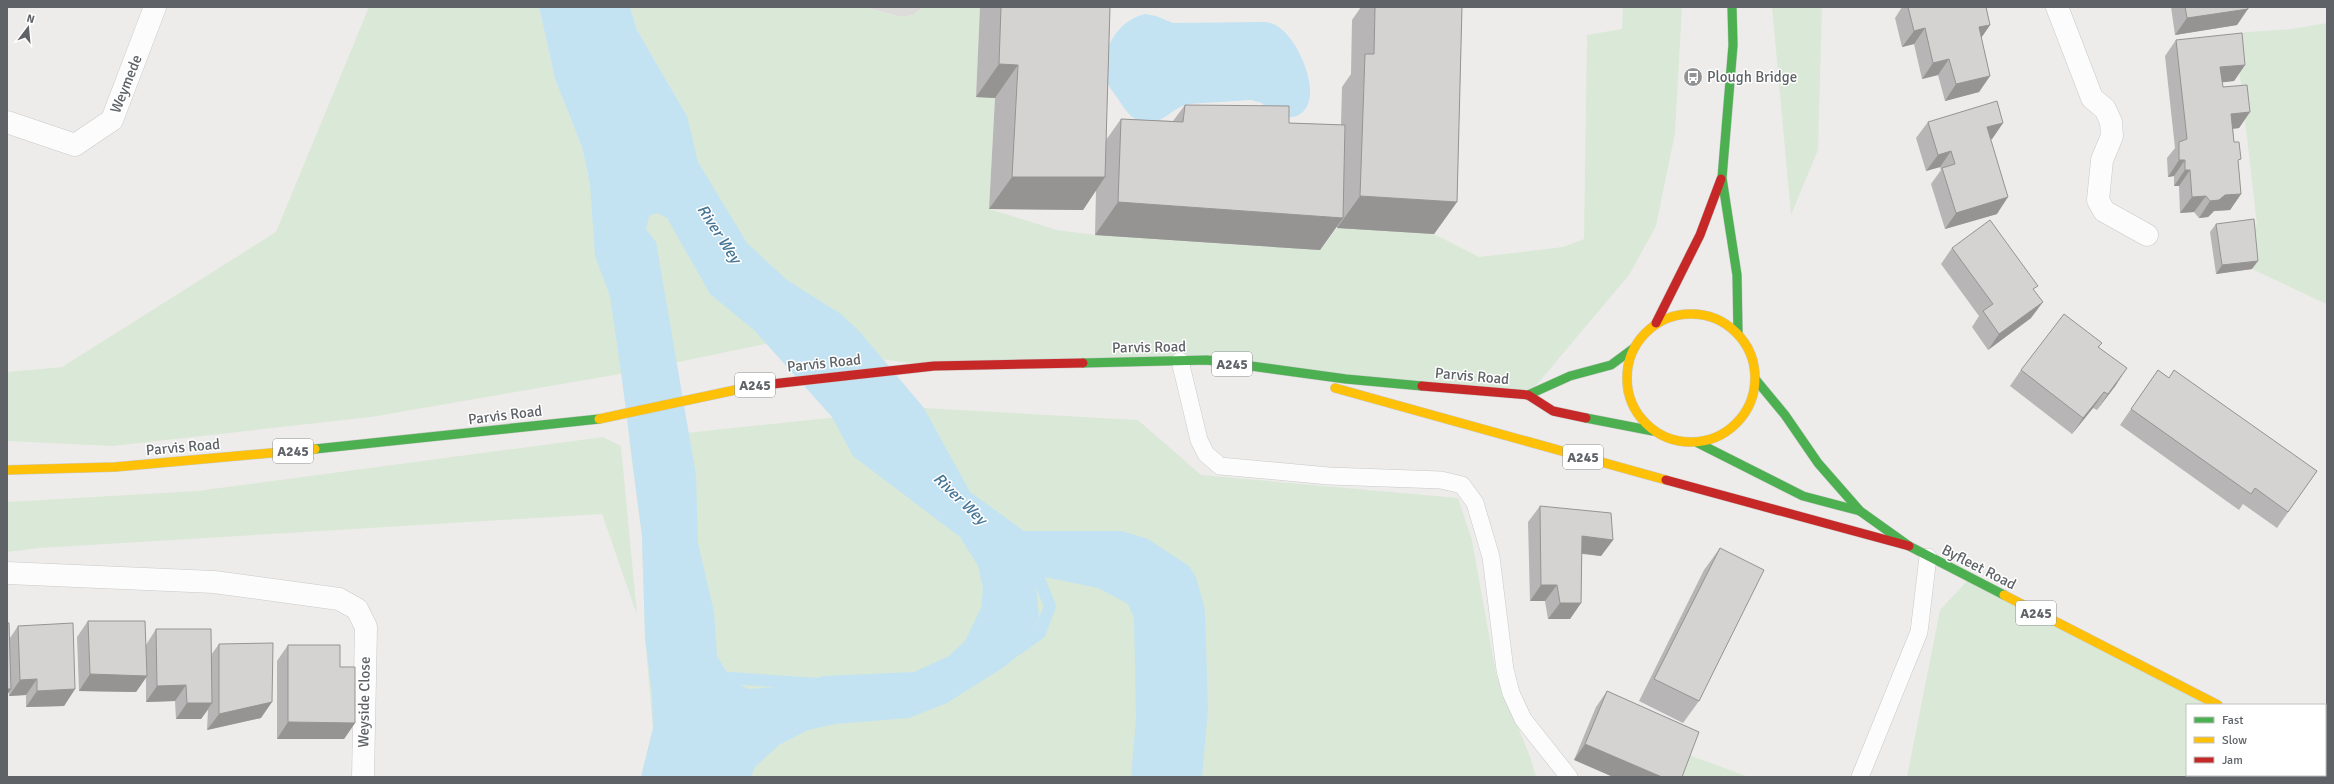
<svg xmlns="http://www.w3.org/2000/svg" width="2334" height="784" viewBox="0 0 2334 784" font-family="Signika,sans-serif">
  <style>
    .industrial { fill: #dedcda }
    .green { fill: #dae8d7 }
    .water { fill: #c3e3f3; fill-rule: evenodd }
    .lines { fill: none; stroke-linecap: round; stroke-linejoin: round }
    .stream { stroke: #c3e3f3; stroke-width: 12 }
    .lane-casing { stroke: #c9c9c9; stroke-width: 18 }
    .street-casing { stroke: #c9c9c9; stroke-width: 23 }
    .fast-casing { stroke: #c8c9c9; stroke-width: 10 }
    .slow-casing { stroke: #c8c9c9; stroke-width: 10 }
    .jam-casing { stroke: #c8c9c9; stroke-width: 10 }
    .lane { stroke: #fcfcfc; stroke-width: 17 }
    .street { stroke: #fcfcfc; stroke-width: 22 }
    .fast { stroke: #4caf50; stroke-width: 9 }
    .slow { stroke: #ffc107; stroke-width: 9 }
    .jam { stroke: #c62828; stroke-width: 9 }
    .wall { fill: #b7b5b5 }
    .shaded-wall { fill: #959493 }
    .building { fill: #d5d3d2; stroke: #959493 }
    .labels { text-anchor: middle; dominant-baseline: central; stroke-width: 3; stroke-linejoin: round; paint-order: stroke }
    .shield { fill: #fff; stroke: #8f9295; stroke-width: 1 }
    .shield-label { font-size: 14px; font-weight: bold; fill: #5f6367 }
    .poi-label { font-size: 15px; fill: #5f6367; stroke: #fff; text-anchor: start }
    .street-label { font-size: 15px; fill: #5f6367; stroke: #fff }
    .water-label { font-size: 16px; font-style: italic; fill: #477697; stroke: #fff }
  </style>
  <rect width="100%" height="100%" fill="#eeecea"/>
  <path class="industrial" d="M 864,7 L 923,7 L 914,15 L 901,17 Z"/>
  <g class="green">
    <path d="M 369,7 L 539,7 L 555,79 L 582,147 L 588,176 L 687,116 L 637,30 L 630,7 L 864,7 L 901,17 L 914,15 L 923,7 L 980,7 L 976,97 L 995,98 L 989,209 L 1057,230 L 1095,235 L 1320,250 L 1337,228 L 1434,234 L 1479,257 L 1563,247 L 1584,239 L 1587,35 L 1622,29 L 1623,7 L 1682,7 L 1675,133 L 1656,226 L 1629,275 L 1528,395 L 1207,360 L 934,366 L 765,344 L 620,374 L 371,417 L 112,446 L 7,441 L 7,372 L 62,367 L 276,232 Z"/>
    <path d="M 1772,7 L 1822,7 L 1818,150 L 1791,215 Z"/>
    <path d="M 2327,23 L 2327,303 L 2324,303 L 2252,269 L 2248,227 L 2257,225 L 2235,33 L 2292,29 Z"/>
    <path d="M 924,408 L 1138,420 L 1201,475 L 1458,498 L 1472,540 L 1496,674 L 1531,759 L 1536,777 L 641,777 L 653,728 L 645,637 L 642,536 L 629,439 Z"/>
    <path d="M 603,437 L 621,446 L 637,615 L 602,514 L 39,548 L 7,552 L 7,502 L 197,491 Z"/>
    <path d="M 1969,579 L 2218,705 L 2187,705 L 2187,775 L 2313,775 L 2315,777 L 1907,777 L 1940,610 Z"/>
    <path d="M 1686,754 L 1749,777 L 1676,777 Z"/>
  </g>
  <g class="water">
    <path d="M 539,7 L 630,7 L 637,30 L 687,116 L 698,162 L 747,243 L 787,280 L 841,314 L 860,332 L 924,408 L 970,492 L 1024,531 L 1122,531 L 1148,539 L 1189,566 L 1196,577 L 1205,610 L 1208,709 L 1202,777 L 1131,777 L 1136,719 L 1134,618 L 1128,604 L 1098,588 L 1035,575 L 1039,617 L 1033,635 L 1026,649 L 1004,667 L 947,703 L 909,718 L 835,724 L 808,730 L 779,745 L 755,767 L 751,777 L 641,777 L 653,728 L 652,695 L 645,637 L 642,536 L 621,372 L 610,296 L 595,256 L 590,184 L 582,147 L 555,79 ZM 657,213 L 667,218 L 710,294 L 754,330 L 832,417 L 853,456 L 960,537 L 978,566 L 983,588 L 981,608 L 965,641 L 949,656 L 914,672 L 823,676 L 795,686 L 748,689 L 731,679 L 717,656 L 714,612 L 698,543 L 696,475 L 656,242 L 646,229 L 649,216 Z"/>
    <path d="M 1145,14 L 1156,16 L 1173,23 L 1260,22 C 1268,22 1274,23 1280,28 C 1299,41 1327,102 1297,116 C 1288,119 1279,116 1270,114 L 1262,103 L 1251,100 L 1189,104 C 1172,107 1163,125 1145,123 C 1133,121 1126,111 1120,102 C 1116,95 1109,88 1107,81 C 1098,53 1117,20 1145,14 Z"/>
  </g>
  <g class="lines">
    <g class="stream">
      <path d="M 1018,649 L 1040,633 L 1050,606 L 1032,562"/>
      <path d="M 714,677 L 819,684"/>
    </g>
    <g class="lane-casing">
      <g id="lane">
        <path d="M 1180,361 L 1199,440 L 1206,454 L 1220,466 L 1329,476 L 1441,480 L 1462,485 L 1475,503 L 1491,557 L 1505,670 L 1511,693 L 1523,719 L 1569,777"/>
        <path d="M 1860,777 L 1919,632 L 1928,557"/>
      </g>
    </g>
    <g class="street-casing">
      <g id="street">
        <path d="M 2057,7 L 2092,98 L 2105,109 L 2111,122 L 2112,136 L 2102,160 L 2098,200 L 2104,211 L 2147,235"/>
        <path d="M 7,122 L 75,145 L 112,120 L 155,7"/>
        <path d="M 7,573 L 214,582 L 339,599 L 357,609 L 366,627 L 363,777"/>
      </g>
    </g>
    <g class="fast-casing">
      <g id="fast">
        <path d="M 1732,7 L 1733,45 L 1722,178 L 1737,275 L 1738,333"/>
        <path d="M 1083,363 L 1207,360 L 1346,379 L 1422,386"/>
        <path d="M 1756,380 L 1785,415 L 1818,463 L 1860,511 L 1909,546 L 2004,595"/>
        <path d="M 1528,395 L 1570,376 L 1611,365 L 1634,348"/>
        <path d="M 1586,418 L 1653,431"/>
        <path d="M 1698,443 L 1803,496 L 1860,511"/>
        <path d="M 315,449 L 599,419"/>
        <path d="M 2313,775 L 2315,777"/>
      </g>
    </g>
    <g class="slow-casing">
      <g id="slow">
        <circle cx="1691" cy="378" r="64"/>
        <path d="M 1335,388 L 1666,480"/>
        <path d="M 599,419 L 754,386"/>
        <path d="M 7,470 L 115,467 L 315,449"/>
        <path d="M 2004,595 L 2218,705"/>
      </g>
    </g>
    <g class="jam-casing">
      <g id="jam">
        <path d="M 1656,323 L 1700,235 L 1721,179"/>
        <path d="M 754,386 L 934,366 L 1083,363"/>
        <path d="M 1422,386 L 1528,395 L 1553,411 L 1586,418"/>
        <path d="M 1666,480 L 1909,546"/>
      </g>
    </g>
    <use href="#lane" class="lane"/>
    <use href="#street" class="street"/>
    <use href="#fast" class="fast"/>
    <use href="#slow" class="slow"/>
    <use href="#jam" class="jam"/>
  </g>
  <g class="wall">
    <path d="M 980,7 L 1110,7 L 1106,140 L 1121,119 L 1173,121 L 1185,105 L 1289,123 L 1341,125 L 1342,87 L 1351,74 L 1352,20 L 1361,7 L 1462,7 L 1457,202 L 1434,234 L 1337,228 L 1337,226 L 1320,250 L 1095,235 L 1096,190 L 1083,210 L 989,209 L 995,98 L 976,97 Z"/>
    <path d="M 1902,7 L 1986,7 L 1990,25 L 1981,38 L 1990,76 L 1979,92 L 1945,101 L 1938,75 L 1922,79 L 1914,44 L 1902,47 L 1895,18 Z"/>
    <path d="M 2171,7 L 2248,7 L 2237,25 L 2175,35 Z"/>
    <path d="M 2176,40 L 2245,65 L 2234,81 L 2222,82 L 2223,87 L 2250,112 L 2239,128 L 2233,129 L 2234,142 L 2238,164 L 2241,194 L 2230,210 L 2214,211 L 2208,217 L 2199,218 L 2194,212 L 2180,213 L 2179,186 L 2174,186 L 2174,176 L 2168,177 L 2167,158 L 2175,148 L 2165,56 Z"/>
    <path d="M 1928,122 L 2003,123 L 1992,139 L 1991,139 L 1997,214 L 1945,229 L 1931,184 L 1941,170 L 1940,167 L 1926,171 L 1916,138 Z"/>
    <path d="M 2216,224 L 2252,269 L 2216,274 L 2210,232 Z"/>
    <path d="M 1952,248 L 2035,291 L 2031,318 L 1988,350 L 1972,327 L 1979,316 L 1941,264 Z"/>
    <path d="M 2102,343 L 2099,347 L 2116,385 L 2097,410 L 2093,408 L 2072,434 L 2010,386 L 2021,370 Z"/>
    <path d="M 2158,370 L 2169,378 L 2317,471 L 2277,528 L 2243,504 L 2239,510 L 2120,425 Z"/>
    <path d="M 1540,506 L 1613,540 L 1601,556 L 1582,554 L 1581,603 L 1570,619 L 1548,619 L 1545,601 L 1530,601 L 1528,522 Z"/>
    <path d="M 1720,548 L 1699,701 L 1683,723 L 1639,701 L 1704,570 Z"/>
    <path d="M 88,621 L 146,645 L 156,629 L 211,655 L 219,644 L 261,718 L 207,730 L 208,710 L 201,719 L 176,719 L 175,701 L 146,702 L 146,678 L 136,692 L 79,691 L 77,637 Z"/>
    <path d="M 18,626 L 75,689 L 64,706 L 26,707 L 26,695 L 9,696 L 10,638 Z"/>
    <path d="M 288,645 L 340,667 L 355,723 L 344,739 L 277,739 L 277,661 Z"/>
    <path d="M 1607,691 L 1699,732 L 1574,760 L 1596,707 Z"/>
  </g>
  <g class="shaded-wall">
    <path d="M 2248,9 L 2237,25 L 2175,35 L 2187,18 Z"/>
    <path d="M 1990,25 L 1979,41 L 1979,27 Z"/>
    <path d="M 1925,28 L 1914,44 L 1902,47 L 1914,31 Z"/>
    <path d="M 1949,59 L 1938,75 L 1922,79 L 1933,63 Z"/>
    <path d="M 999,64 L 1018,65 L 995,98 L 976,97 Z"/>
    <path d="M 2245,65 L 2234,81 L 2209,84 L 2220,67 Z"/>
    <path d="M 1990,76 L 1979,92 L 1945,101 L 1956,84 Z"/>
    <path d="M 2250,112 L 2239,128 L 2220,130 L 2231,114 Z"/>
    <path d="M 2003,123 L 1992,139 L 1976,143 L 1987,127 Z"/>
    <path d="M 1951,151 L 1940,167 L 1926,171 L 1938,155 Z"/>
    <path d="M 2179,160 L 2185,160 L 2174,176 L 2168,177 Z"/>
    <path d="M 2185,170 L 2190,170 L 2179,186 L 2174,186 Z"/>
    <path d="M 1012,177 L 1105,177 L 1083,210 L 989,209 Z"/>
    <path d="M 2241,194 L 2230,210 L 2214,211 L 2208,217 L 2199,218 L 2210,201 L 2225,195 Z"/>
    <path d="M 1360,196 L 1457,202 L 1434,234 L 1337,228 Z"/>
    <path d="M 2206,196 L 2194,212 L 2180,213 L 2192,197 Z"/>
    <path d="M 2008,197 L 1997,214 L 1945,229 L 1956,213 Z"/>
    <path d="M 1118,202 L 1343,218 L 1320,250 L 1095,235 Z"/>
    <path d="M 2258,261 L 2252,269 L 2216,274 L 2222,265 Z"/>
    <path d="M 2043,302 L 2031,318 L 1988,350 L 1999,334 Z"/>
    <path d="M 2127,368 L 2116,385 L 2097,410 L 2108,394 Z"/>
    <path d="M 2104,392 L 2093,408 L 2072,434 L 2083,418 Z"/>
    <path d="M 1582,536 L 1613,540 L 1601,556 L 1571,552 Z"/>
    <path d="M 1541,585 L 1557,585 L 1545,601 L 1530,601 Z"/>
    <path d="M 1560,603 L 1581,603 L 1570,619 L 1548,619 Z"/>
    <path d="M 90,674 L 147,676 L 136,692 L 79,691 Z"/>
    <path d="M 37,679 L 26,695 L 9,696 L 20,680 Z"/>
    <path d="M 186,685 L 175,701 L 146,702 L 157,686 Z"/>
    <path d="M 7,689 L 11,689 L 7,695 Z"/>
    <path d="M 75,689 L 64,706 L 26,707 L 37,691 Z"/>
    <path d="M 272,702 L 261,718 L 207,730 L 219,714 Z"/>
    <path d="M 187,703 L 212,703 L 201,719 L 176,719 Z"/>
    <path d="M 288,722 L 355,723 L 344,739 L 277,739 Z"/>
    <path d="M 1585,744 L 1662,777 L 1613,777 L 1574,760 Z"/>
  </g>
  <g class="building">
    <path d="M 1001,7 L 1110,7 L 1105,177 L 1012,177 L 1018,65 L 999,64 Z"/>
    <path d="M 1375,7 L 1462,7 L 1457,202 L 1360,196 L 1365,54 L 1374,54 Z"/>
    <path d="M 1908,7 L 1986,7 L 1990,25 L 1979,27 L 1990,76 L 1956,84 L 1949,59 L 1933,63 L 1925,28 L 1914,31 Z"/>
    <path d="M 2185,7 L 2248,7 L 2248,9 L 2187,18 Z"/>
    <path d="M 2242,33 L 2245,65 L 2220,67 L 2223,87 L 2247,85 L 2250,112 L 2231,114 L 2234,142 L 2239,142 L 2241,159 L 2238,160 L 2241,194 L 2225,195 L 2219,200 L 2210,201 L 2206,196 L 2192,197 L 2190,170 L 2185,170 L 2185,160 L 2179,160 L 2179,142 L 2187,139 L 2176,40 Z"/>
    <path d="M 1997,101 L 2003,123 L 1987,127 L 2008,197 L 1956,213 L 1942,168 L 1955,164 L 1951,151 L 1938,155 L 1928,122 Z"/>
    <path d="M 1185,105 L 1289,106 L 1289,123 L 1345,125 L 1343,218 L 1118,202 L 1121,119 L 1183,122 Z"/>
    <path d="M 2254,219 L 2258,261 L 2222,265 L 2216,224 Z"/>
    <path d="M 1990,220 L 2038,286 L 2033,289 L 2043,302 L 1999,334 L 1983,311 L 1993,304 L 1952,248 Z"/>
    <path d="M 2064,314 L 2102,343 L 2098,347 L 2127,368 L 2108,394 L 2104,392 L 2083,418 L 2021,370 Z"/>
    <path d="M 2158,370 L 2169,378 L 2174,370 L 2317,471 L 2288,512 L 2255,488 L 2251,494 L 2131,409 Z"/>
    <path d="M 1540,506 L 1611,513 L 1613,540 L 1582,536 L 1581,603 L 1560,603 L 1557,585 L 1541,585 Z"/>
    <path d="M 1720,548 L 1764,570 L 1699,701 L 1654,679 Z"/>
    <path d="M 88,621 L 145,621 L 147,676 L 90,674 Z"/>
    <path d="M 7,623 L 9,623 L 11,689 L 7,689 Z"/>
    <path d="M 73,623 L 75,689 L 37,691 L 37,679 L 20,680 L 18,626 Z"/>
    <path d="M 156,629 L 211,629 L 212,703 L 187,703 L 186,685 L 157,686 Z"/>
    <path d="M 273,643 L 272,702 L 219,714 L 219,644 Z"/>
    <path d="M 288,645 L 340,645 L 340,667 L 355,667 L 355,723 L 288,722 Z"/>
    <path d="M 1607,691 L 1699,732 L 1682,777 L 1662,777 L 1585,744 Z"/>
  </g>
  <defs>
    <g id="bus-disc" transform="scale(1)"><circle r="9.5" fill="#919395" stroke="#fff"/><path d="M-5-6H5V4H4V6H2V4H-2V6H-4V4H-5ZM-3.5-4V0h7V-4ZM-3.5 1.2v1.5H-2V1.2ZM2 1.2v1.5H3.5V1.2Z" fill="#fff"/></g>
  </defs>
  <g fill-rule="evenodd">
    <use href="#bus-disc" x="1693" y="77"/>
  </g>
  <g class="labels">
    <g class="shield">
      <rect x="1212" y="352" width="40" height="24" rx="3"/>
      <rect x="735" y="373" width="40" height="24" rx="3"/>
      <rect x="273" y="439" width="40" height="24" rx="3"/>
      <rect x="1563" y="445" width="40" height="24" rx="3"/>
      <rect x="2016" y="601" width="40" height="24" rx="3"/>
    </g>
    <g class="shield-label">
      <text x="1232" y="364">A245</text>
      <text x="755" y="385">A245</text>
      <text x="293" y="451">A245</text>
      <text x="1583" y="457">A245</text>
      <text x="2036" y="613">A245</text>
    </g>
    <g class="poi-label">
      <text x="1707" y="77">Plough Bridge</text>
    </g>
    <g class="street-label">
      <text transform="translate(126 84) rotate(-68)">Weymede</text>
      <text transform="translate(1149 347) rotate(-1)">Parvis Road</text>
      <text transform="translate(824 363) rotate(-6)">Parvis Road</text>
      <text transform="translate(1472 376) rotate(5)">Parvis Road</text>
      <text transform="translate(505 415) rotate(-7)">Parvis Road</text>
      <text transform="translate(183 447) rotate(-5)">Parvis Road</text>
      <text transform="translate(1979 567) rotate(27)">Byfleet Road</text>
      <text transform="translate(364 702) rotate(-89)">Weyside Close</text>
    </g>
    <g class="water-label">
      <text transform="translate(719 234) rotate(57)">River Wey</text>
      <text transform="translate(960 499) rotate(44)">River Wey</text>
    </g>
  </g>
  <rect width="2334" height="784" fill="none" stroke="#5f6367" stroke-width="16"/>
  <rect x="2186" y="704" width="140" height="72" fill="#ffffff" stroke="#bfc1c2"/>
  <rect x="2194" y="717" width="20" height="6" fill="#4caf50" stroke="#bfc1c2"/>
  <text x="2222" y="724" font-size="12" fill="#5f6367">Fast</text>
  <rect x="2194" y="737" width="20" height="6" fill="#ffc107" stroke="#bfc1c2"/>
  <text x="2222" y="744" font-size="12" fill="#5f6367">Slow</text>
  <rect x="2194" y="757" width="20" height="6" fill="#c62828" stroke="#bfc1c2"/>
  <text x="2222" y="764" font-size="12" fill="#5f6367">Jam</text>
  <g transform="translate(28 28) rotate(16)" stroke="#ffffff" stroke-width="3" paint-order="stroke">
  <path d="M0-3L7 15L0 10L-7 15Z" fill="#5f6367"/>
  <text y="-6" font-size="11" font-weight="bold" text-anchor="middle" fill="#5f6367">N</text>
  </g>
</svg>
